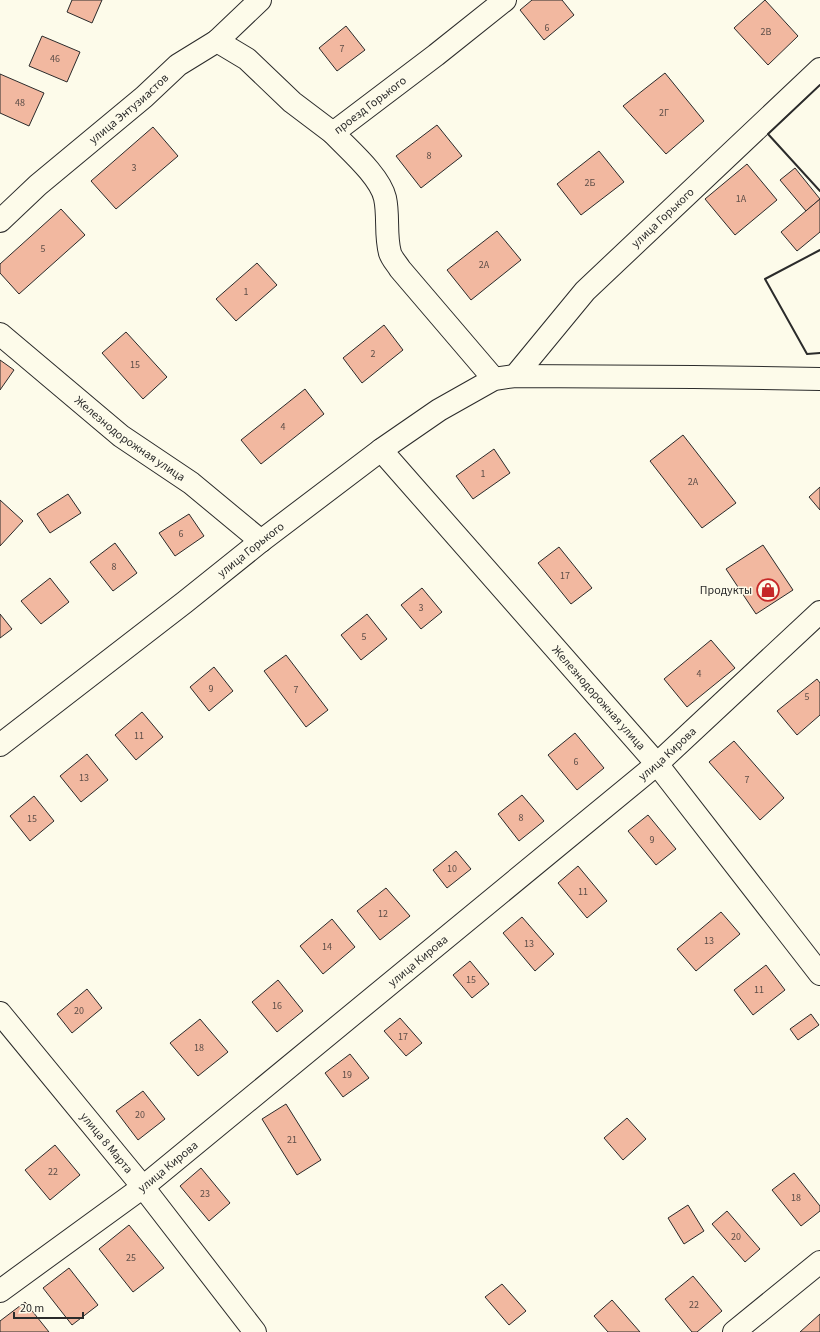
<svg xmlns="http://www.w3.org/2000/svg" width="820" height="1332" viewBox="0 0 820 1332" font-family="'Source Sans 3',sans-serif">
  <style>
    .building { fill: #f2b8a0; stroke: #2b2b2b }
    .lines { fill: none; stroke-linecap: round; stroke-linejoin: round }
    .minor-casing { stroke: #2b2b2b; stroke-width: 24 }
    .minor { stroke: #fdfbea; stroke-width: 22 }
    .wall { stroke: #2b2b2b; stroke-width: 2 }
    .labels { text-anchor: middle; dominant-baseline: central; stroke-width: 3; stroke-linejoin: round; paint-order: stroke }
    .number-label { font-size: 10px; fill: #5d4e48 }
    .street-label { font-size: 12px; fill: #2b2b2b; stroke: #fdfbea }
    .poi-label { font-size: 12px; fill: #2b2b2b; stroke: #fdfbea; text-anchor: end }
  </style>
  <rect width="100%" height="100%" fill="#fdfbea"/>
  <g class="building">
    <path d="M 72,0 L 102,0 L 92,23 L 67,12 Z"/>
    <path d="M 532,0 L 562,0 L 574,15 L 544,40 L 520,10 Z"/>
    <path d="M 765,0 L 798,36 L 768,65 L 734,28 Z"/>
    <path d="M 346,26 L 365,50 L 337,71 L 319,48 Z"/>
    <path d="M 42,36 L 80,52 L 67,82 L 29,66 Z"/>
    <path d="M 665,73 L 704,121 L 666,154 L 623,106 Z"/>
    <path d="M 0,74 L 44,93 L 29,126 L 0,113 Z"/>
    <path d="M 437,125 L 462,156 L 421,188 L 396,156 Z"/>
    <path d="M 153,127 L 178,156 L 116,209 L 91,181 Z"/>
    <path d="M 599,151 L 624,182 L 581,215 L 557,184 Z"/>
    <path d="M 747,164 L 777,200 L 735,235 L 705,199 Z"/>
    <path d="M 795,168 L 820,199 L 806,211 L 780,180 Z"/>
    <path d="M 820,199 L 820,232 L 797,251 L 781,232 Z"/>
    <path d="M 61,209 L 85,235 L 19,294 L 0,273 L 0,264 Z"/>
    <path d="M 497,231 L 521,260 L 471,300 L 447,270 Z"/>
    <path d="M 257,263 L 277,285 L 236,321 L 216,299 Z"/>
    <path d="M 384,325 L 403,350 L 362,383 L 343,358 Z"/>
    <path d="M 126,332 L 167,377 L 143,399 L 102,353 Z"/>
    <path d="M 0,360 L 14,370 L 0,390 Z"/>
    <path d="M 305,389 L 324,414 L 261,464 L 241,440 Z"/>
    <path d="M 683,435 L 736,503 L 702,528 L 650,461 Z"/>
    <path d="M 494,449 L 510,473 L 473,499 L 456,476 Z"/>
    <path d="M 820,487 L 820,510 L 809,497 Z"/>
    <path d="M 68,494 L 81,513 L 50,533 L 37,514 Z"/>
    <path d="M 0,500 L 23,521 L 0,546 Z"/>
    <path d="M 189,514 L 204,536 L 175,556 L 159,533 Z"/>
    <path d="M 115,543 L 137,573 L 113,591 L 90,562 Z"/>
    <path d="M 763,545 L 793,590 L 756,614 L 726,569 Z"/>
    <path d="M 559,547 L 592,588 L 571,604 L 538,563 Z"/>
    <path d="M 50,578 L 69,602 L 41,624 L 21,601 Z"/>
    <path d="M 422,588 L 442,612 L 421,629 L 401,605 Z"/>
    <path d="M 0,614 L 12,629 L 0,638 Z"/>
    <path d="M 367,614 L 387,639 L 361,660 L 341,635 Z"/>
    <path d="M 711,640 L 735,668 L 687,707 L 664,679 Z"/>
    <path d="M 286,655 L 328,710 L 306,727 L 264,671 Z"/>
    <path d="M 214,667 L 233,691 L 209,711 L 190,687 Z"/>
    <path d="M 817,679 L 820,683 L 820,715 L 797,735 L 777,711 Z"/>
    <path d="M 142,712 L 163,737 L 136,760 L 115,735 Z"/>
    <path d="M 575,733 L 604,768 L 577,790 L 548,755 Z"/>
    <path d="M 734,741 L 784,798 L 760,820 L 709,762 Z"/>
    <path d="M 87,754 L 108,780 L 81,802 L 60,776 Z"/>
    <path d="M 522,795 L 544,821 L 519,841 L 498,814 Z"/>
    <path d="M 34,796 L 54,821 L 30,841 L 10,816 Z"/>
    <path d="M 648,815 L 676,849 L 656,865 L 628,831 Z"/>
    <path d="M 456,851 L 471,869 L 447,888 L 433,870 Z"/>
    <path d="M 578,866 L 607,901 L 587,918 L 558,883 Z"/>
    <path d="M 386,888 L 410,916 L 380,940 L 357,911 Z"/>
    <path d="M 721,912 L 740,934 L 696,971 L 677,949 Z"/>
    <path d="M 522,917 L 554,954 L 535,971 L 503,933 Z"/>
    <path d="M 332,919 L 355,947 L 323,974 L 300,946 Z"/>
    <path d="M 470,961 L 489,984 L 472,998 L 453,975 Z"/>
    <path d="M 766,965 L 785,990 L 753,1015 L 734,990 Z"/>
    <path d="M 278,980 L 303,1011 L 277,1032 L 252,1002 Z"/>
    <path d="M 87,989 L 102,1008 L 72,1033 L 57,1014 Z"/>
    <path d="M 811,1014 L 819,1025 L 798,1040 L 790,1029 Z"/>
    <path d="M 400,1018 L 422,1043 L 406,1056 L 384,1031 Z"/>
    <path d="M 200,1019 L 228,1052 L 198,1076 L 170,1043 Z"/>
    <path d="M 350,1054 L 369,1078 L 343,1097 L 325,1073 Z"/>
    <path d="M 143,1091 L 165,1119 L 138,1140 L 116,1111 Z"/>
    <path d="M 286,1104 L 321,1160 L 297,1175 L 262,1119 Z"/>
    <path d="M 627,1118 L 646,1139 L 623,1160 L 604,1138 Z"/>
    <path d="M 55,1145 L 80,1175 L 50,1200 L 25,1170 Z"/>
    <path d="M 201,1168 L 230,1203 L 209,1221 L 180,1186 Z"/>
    <path d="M 794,1173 L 820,1206 L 820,1211 L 801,1226 L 772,1190 Z"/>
    <path d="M 688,1205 L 704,1231 L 684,1244 L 668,1218 Z"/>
    <path d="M 727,1211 L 760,1249 L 745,1262 L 712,1224 Z"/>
    <path d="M 129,1225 L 164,1268 L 133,1292 L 99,1249 Z"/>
    <path d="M 69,1268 L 98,1305 L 72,1325 L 43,1288 Z"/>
    <path d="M 693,1276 L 722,1311 L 697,1332 L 692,1332 L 665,1299 Z"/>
    <path d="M 502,1284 L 526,1311 L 509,1325 L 485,1297 Z"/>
    <path d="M 612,1300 L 640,1332 L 608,1332 L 594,1316 Z"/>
    <path d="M 25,1302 L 49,1332 L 0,1332 L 0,1321 Z"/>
    <path d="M 820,1314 L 820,1332 L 800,1332 Z"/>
  </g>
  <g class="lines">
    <g class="minor-casing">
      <g id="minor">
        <path id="s1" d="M 217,41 L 247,59 L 292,102 L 333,133 L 436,55 L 505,0"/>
        <path d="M 333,133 C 348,149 380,176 385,198 C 389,216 385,235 390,253 C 392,259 397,264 400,269 L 494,379"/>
        <path id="s2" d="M 0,221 L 38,185 L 144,97 L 178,65 L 217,41 L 260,0"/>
        <path id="s3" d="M 0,334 L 121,436 L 191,483 L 261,541"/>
        <path id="s4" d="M 515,376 L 585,291 L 820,69"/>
        <path id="s5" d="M 381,450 L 657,764 L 820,974"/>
        <path id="s6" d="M 0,745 L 185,602 L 261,541 L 381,450 L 439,410 L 494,379 L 515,376 L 694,377 L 820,379"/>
        <path id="s7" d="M 0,1013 L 143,1187 L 255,1332"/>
        <path id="s8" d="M 0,1291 L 143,1187 L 657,764 L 820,612"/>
        <path d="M 734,1332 L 820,1262"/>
      </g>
    </g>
    <use href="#minor" class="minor"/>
    <g class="wall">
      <path d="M 820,85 L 768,134 L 820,191"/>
      <path d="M 820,250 L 765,279 L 807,354 L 820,353"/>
    </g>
  </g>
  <defs>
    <g id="shop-ring" transform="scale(1.15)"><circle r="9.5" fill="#fdfbea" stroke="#c62828" stroke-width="1.5"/><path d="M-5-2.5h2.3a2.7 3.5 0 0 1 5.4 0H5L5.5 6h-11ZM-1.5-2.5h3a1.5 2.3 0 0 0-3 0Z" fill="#c62828"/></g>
  </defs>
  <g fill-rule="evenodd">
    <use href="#shop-ring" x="768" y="590"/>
  </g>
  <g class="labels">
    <g class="number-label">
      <text x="547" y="28">6</text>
      <text x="766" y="32">2В</text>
      <text x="342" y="49">7</text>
      <text x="55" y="59">46</text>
      <text x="20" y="103">48</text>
      <text x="664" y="113">2Г</text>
      <text x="429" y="156">8</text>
      <text x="134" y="168">3</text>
      <text x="590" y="183">2Б</text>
      <text x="741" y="199">1А</text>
      <text x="43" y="249">5</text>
      <text x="484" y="265">2А</text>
      <text x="246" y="292">1</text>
      <text x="373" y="354">2</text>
      <text x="135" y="365">15</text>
      <text x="283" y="427">4</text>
      <text x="483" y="474">1</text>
      <text x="693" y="482">2А</text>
      <text x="181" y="534">6</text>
      <text x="114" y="567">8</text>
      <text x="565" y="576">17</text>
      <text x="421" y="608">3</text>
      <text x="364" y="637">5</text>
      <text x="699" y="674">4</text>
      <text x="211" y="689">9</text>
      <text x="296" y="690">7</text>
      <text x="807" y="697">5</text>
      <text x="139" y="736">11</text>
      <text x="576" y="762">6</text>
      <text x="84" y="778">13</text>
      <text x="747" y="780">7</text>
      <text x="521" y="818">8</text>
      <text x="32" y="819">15</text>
      <text x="652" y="840">9</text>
      <text x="452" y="869">10</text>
      <text x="583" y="892">11</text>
      <text x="383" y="914">12</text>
      <text x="709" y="941">13</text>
      <text x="529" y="944">13</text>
      <text x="327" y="947">14</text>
      <text x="471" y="980">15</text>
      <text x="759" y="990">11</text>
      <text x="277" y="1006">16</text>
      <text x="79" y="1011">20</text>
      <text x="403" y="1037">17</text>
      <text x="199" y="1048">18</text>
      <text x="347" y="1075">19</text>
      <text x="140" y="1115">20</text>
      <text x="292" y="1140">21</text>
      <text x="53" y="1172">22</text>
      <text x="205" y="1194">23</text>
      <text x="796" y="1198">18</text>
      <text x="736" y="1237">20</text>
      <text x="131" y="1258">25</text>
      <text x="694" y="1305">22</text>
    </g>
    <g class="street-label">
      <text stroke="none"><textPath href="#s1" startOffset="195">проезд Горького</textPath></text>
      <text stroke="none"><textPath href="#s2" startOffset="171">улица Энтузиастов</textPath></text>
      <text stroke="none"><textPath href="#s4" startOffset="217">улица Горького</textPath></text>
      <text stroke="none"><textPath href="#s3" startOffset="167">Железнодорожная улица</textPath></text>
      <text stroke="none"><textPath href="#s6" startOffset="318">улица Горького</textPath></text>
      <text stroke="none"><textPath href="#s5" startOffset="330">Железнодорожная улица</textPath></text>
      <text stroke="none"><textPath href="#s8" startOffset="857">улица Кирова</textPath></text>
      <text stroke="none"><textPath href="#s8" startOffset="533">улица Кирова</textPath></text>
      <text stroke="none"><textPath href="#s7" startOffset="168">улица 8 Марта</textPath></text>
      <text stroke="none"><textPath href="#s8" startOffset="209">улица Кирова</textPath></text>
    </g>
    <g class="poi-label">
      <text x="752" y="590">Продукты</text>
    </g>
  </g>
  <path d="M14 1312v6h69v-6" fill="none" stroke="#2b2b2b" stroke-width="2"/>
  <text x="20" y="1312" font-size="12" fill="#2b2b2b" stroke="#fdfbea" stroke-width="3" paint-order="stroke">20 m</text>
</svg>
